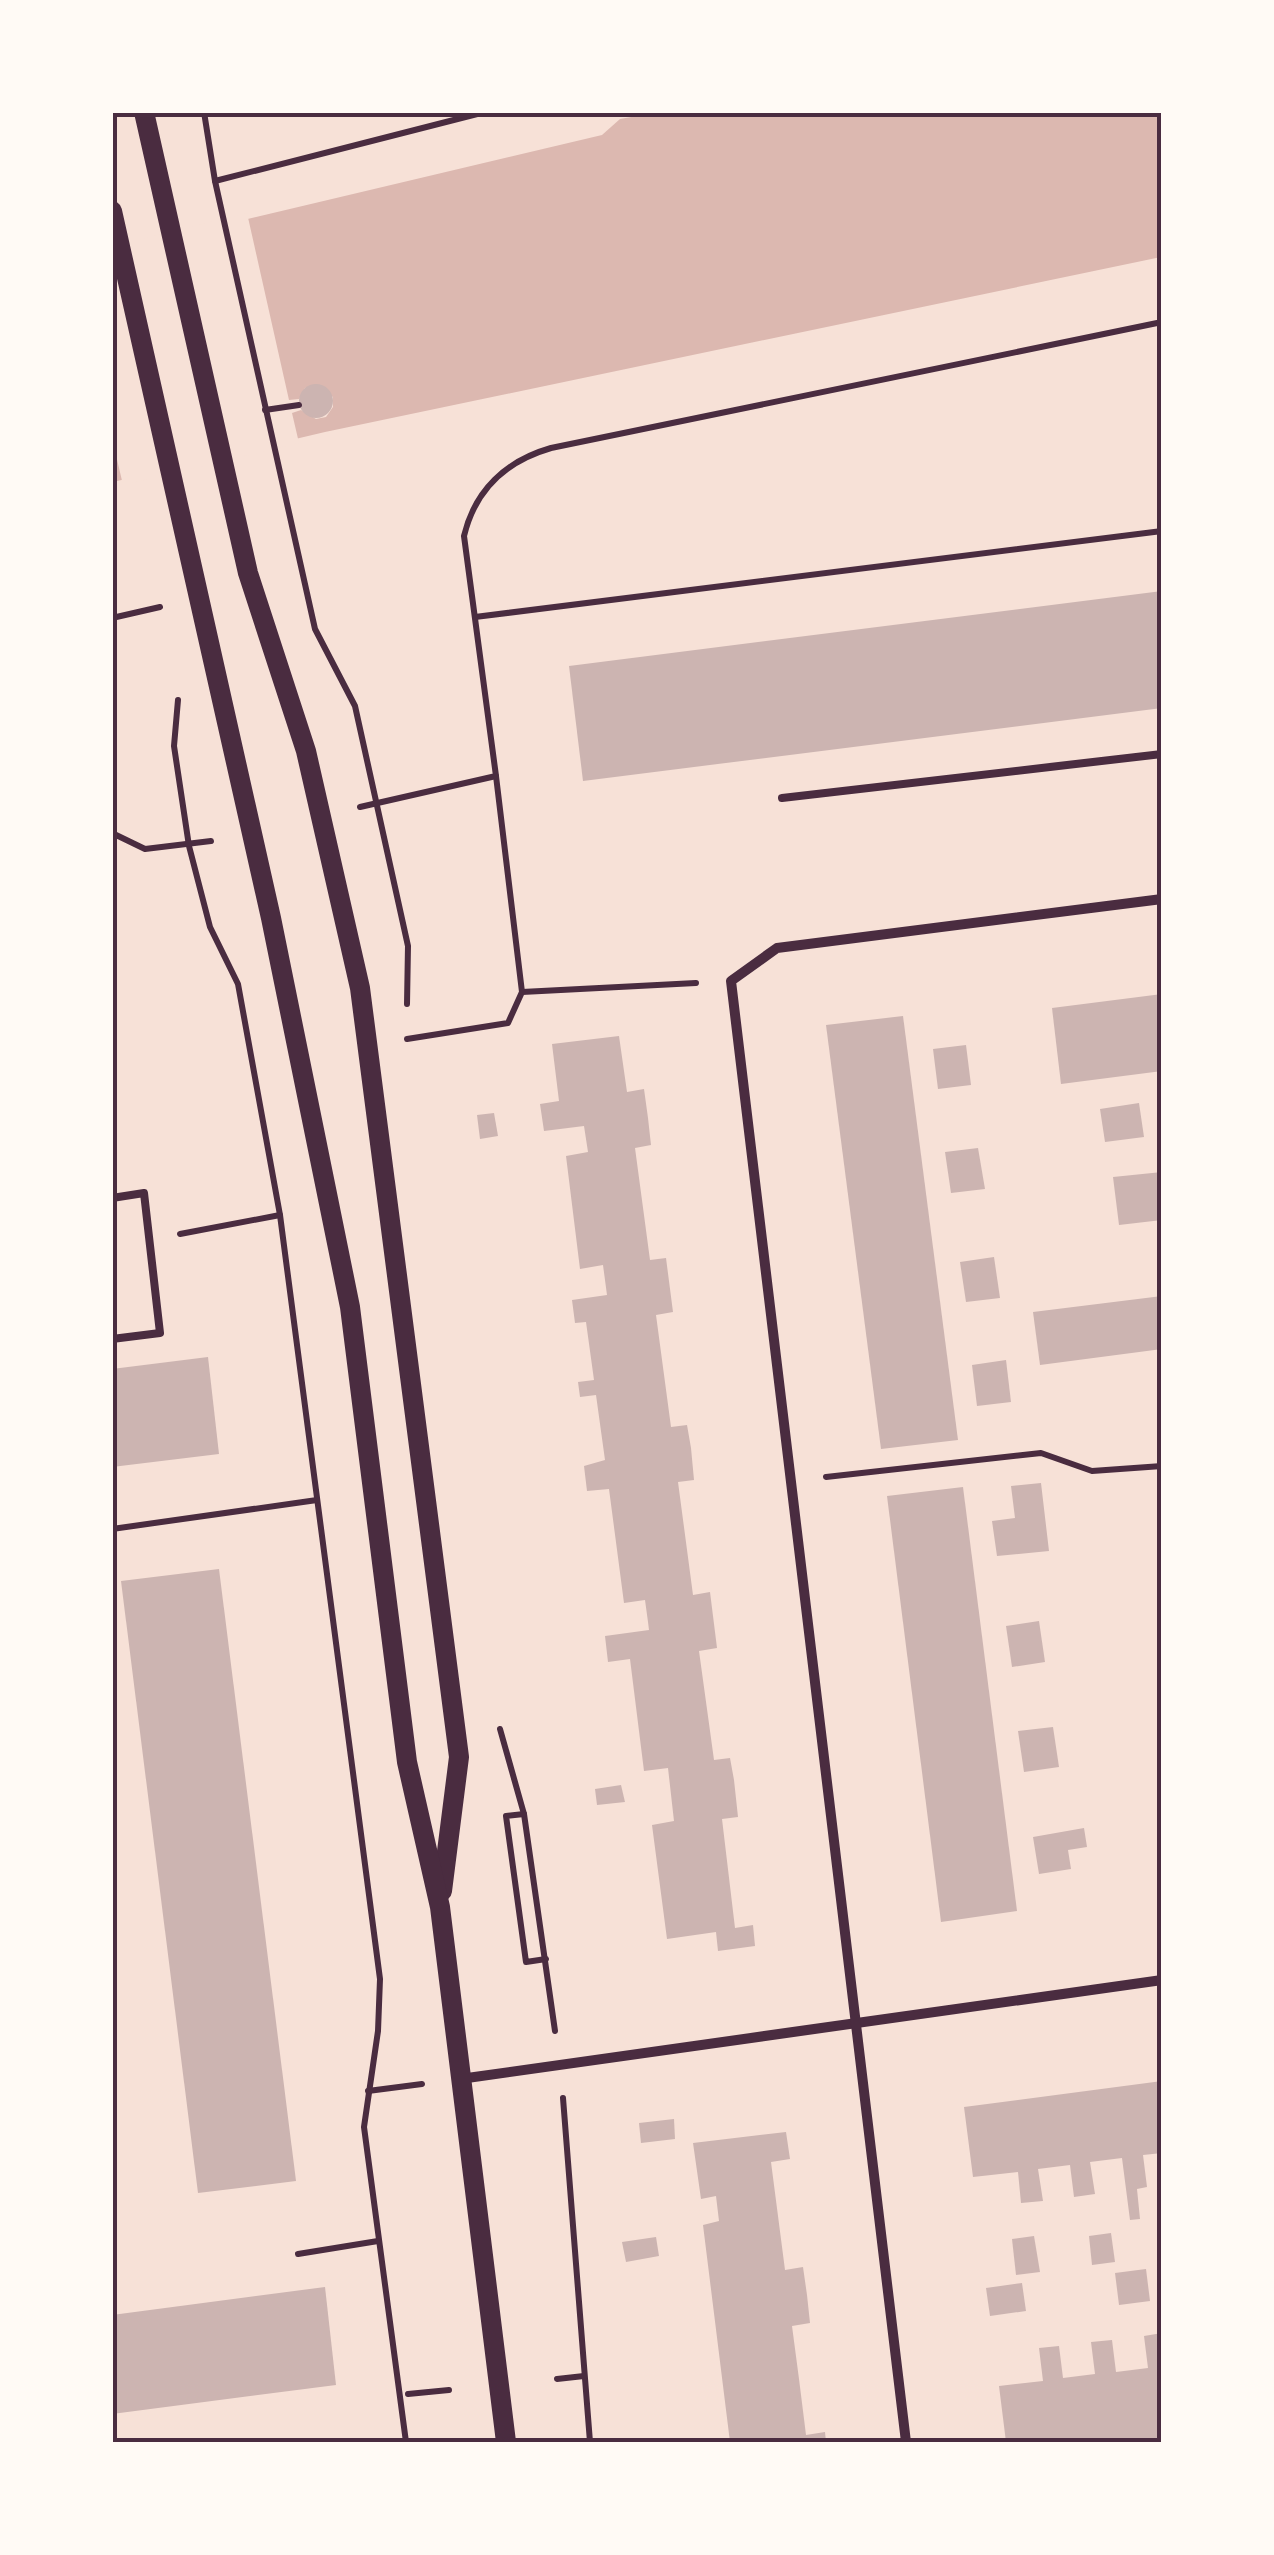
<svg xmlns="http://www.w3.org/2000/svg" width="1274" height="2555" viewBox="0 0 1274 2555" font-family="Helvetica,sans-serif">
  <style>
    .water { fill: #dcb8b0 }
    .pier { fill: #f7e1d7 }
    .building { fill: #ccb4b1 }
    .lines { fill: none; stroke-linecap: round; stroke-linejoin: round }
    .path { stroke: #4a2c40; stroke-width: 6 }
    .service { stroke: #4a2c40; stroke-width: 8 }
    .minor { stroke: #4a2c40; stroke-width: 10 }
    .secondary { stroke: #4a2c40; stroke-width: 20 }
    .neatline { fill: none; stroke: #4a2c40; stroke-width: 4 }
  </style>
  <rect width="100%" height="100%" fill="#f7e1d7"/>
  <path class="water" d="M 654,113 L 1161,113 L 1161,257 L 325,432 L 113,482 L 112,251 L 602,135 L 620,119 Z"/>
  <path class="pier" d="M 247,213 L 289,400 L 299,399 L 305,388 L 316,385 L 333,397 L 333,407 L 326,417 L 316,419 L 301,410 L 292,413 L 299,443 L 123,485 L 112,438 L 112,246 Z"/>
  <g class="building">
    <circle cx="316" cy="401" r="17"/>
    <path d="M 1162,591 L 1162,708 L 583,781 L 569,666 Z"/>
    <path d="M 1162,994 L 1162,1071 L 1061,1084 L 1052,1008 Z"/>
    <path d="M 903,1016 L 958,1440 L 881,1449 L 826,1025 Z"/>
    <path d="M 619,1036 L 627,1092 L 644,1089 L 648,1118 L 651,1145 L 635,1148 L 650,1260 L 666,1258 L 673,1312 L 656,1315 L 671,1427 L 687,1425 L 691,1448 L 694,1480 L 678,1482 L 693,1595 L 710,1592 L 717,1648 L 699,1651 L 714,1760 L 730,1758 L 734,1780 L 738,1817 L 722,1819 L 735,1928 L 753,1925 L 755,1946 L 718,1951 L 716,1932 L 667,1939 L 652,1825 L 674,1821 L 668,1768 L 644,1771 L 630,1659 L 608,1662 L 605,1636 L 649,1630 L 648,1622 L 645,1600 L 624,1603 L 609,1489 L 587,1491 L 584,1466 L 605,1460 L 596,1395 L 580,1397 L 578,1382 L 594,1380 L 586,1322 L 575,1323 L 572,1300 L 607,1295 L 603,1265 L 580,1269 L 566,1156 L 588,1152 L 584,1126 L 544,1131 L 540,1104 L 559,1101 L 552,1044 Z"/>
    <path d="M 966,1045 L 971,1085 L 938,1089 L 933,1049 Z"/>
    <path d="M 1139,1103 L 1144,1137 L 1105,1142 L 1100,1109 Z"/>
    <path d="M 494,1113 L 498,1136 L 480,1139 L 477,1115 Z"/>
    <path d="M 978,1148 L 985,1189 L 951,1193 L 945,1152 Z"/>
    <path d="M 1162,1172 L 1162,1220 L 1119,1225 L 1113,1177 Z"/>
    <path d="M 994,1257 L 1000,1298 L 966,1302 L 960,1262 Z"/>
    <path d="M 1162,1296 L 1162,1349 L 1040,1365 L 1033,1312 Z"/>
    <path d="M 208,1357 L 219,1454 L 112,1467 L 112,1369 Z"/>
    <path d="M 1006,1360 L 1011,1402 L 977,1406 L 972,1365 Z"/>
    <path d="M 1041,1483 L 1049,1551 L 997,1556 L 992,1521 L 1015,1518 L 1011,1486 Z"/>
    <path d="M 963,1487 L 1017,1911 L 941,1922 L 887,1496 Z"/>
    <path d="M 219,1569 L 296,2181 L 198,2193 L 121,1581 Z"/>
    <path d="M 1039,1621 L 1045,1662 L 1012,1667 L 1006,1626 Z"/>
    <path d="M 1053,1727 L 1059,1767 L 1024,1772 L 1018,1731 Z"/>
    <path d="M 621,1785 L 625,1802 L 597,1805 L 595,1789 Z"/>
    <path d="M 1084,1828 L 1087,1847 L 1068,1850 L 1071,1869 L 1039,1874 L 1033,1837 Z"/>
    <path d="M 1162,2081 L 1162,2153 L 1143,2155 L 1147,2187 L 1137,2189 L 1140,2219 L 1130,2220 L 1122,2158 L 1090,2162 L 1095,2194 L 1074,2197 L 1070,2165 L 1038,2169 L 1043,2201 L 1021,2203 L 1018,2172 L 973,2177 L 964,2107 Z"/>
    <path d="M 674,2119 L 675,2139 L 641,2143 L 639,2123 Z"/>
    <path d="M 786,2132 L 790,2159 L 771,2162 L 785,2270 L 803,2267 L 807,2295 L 810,2323 L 792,2326 L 799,2379 L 806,2435 L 825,2432 L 826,2442 L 730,2442 L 703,2225 L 719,2221 L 716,2196 L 701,2199 L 693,2143 Z"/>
    <path d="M 1111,2233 L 1115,2262 L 1092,2265 L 1089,2236 Z"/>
    <path d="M 1034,2236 L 1040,2272 L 1016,2275 L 1012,2239 Z"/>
    <path d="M 656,2237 L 659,2256 L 626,2262 L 622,2242 Z"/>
    <path d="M 1146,2269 L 1150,2301 L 1119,2305 L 1115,2273 Z"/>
    <path d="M 1022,2283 L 1026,2311 L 990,2316 L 986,2288 Z"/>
    <path d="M 325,2287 L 336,2385 L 112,2414 L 112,2315 Z"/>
    <path d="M 1162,2333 L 1162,2439 L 1006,2442 L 999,2386 L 1043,2381 L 1039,2348 L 1059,2346 L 1063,2378 L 1095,2374 L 1091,2342 L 1112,2340 L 1116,2372 L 1148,2368 L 1144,2336 Z"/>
  </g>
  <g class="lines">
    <g class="path">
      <path d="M 204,112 L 215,181 L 315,629 L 355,706 L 408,946 L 407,1004"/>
      <path d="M 215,181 L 485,112"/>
      <path d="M 265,410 L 299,405"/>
      <path d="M 475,617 L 1162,531"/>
      <path d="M 112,618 L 160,607"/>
      <path d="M 178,700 L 174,746 L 189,846 L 210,927 L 238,984 L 280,1215 L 380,1979 L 378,2031 L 364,2127 L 406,2442"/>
      <path d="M 360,807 L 496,776 L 464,536 C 475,490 506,461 551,448 L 1162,322"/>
      <path d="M 112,833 L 145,849 L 211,841"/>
      <path d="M 522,992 L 696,983"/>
      <path d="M 407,1039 L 508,1023 L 522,992 L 496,776"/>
      <path d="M 180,1234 L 280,1215"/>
      <path d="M 826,1477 L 1041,1453 L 1092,1471 L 1162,1466"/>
      <path d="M 112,1529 L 317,1500"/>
      <path d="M 500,1729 L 524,1814 L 555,2031"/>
      <path d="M 524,1814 L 506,1816 L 526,1962 L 546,1959"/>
      <path d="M 368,2091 L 422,2084"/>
      <path d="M 563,2098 L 590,2442"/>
      <path d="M 298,2254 L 378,2241"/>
      <path d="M 557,2379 L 584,2376"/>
      <path d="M 408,2394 L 449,2390"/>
    </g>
    <g class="service">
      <path d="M 782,798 L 1162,754"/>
      <path d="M 112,1198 L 144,1193 L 160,1333 L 112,1339"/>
    </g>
    <g class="minor">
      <path d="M 460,2079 L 1162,1980"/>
      <path d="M 906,2442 L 731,981 L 777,948 L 1162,899"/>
    </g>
    <g class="secondary">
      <path d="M 144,112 L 248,573 L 306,751 L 360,988 L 459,1757 L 442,1891"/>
      <path d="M 112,211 L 271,918 L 350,1307 L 407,1762 L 440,1907 L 506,2442"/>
    </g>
  </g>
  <rect width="1274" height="2555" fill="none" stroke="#fffaf5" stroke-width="230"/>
  <rect x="115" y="115" width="1044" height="2325" class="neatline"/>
</svg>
